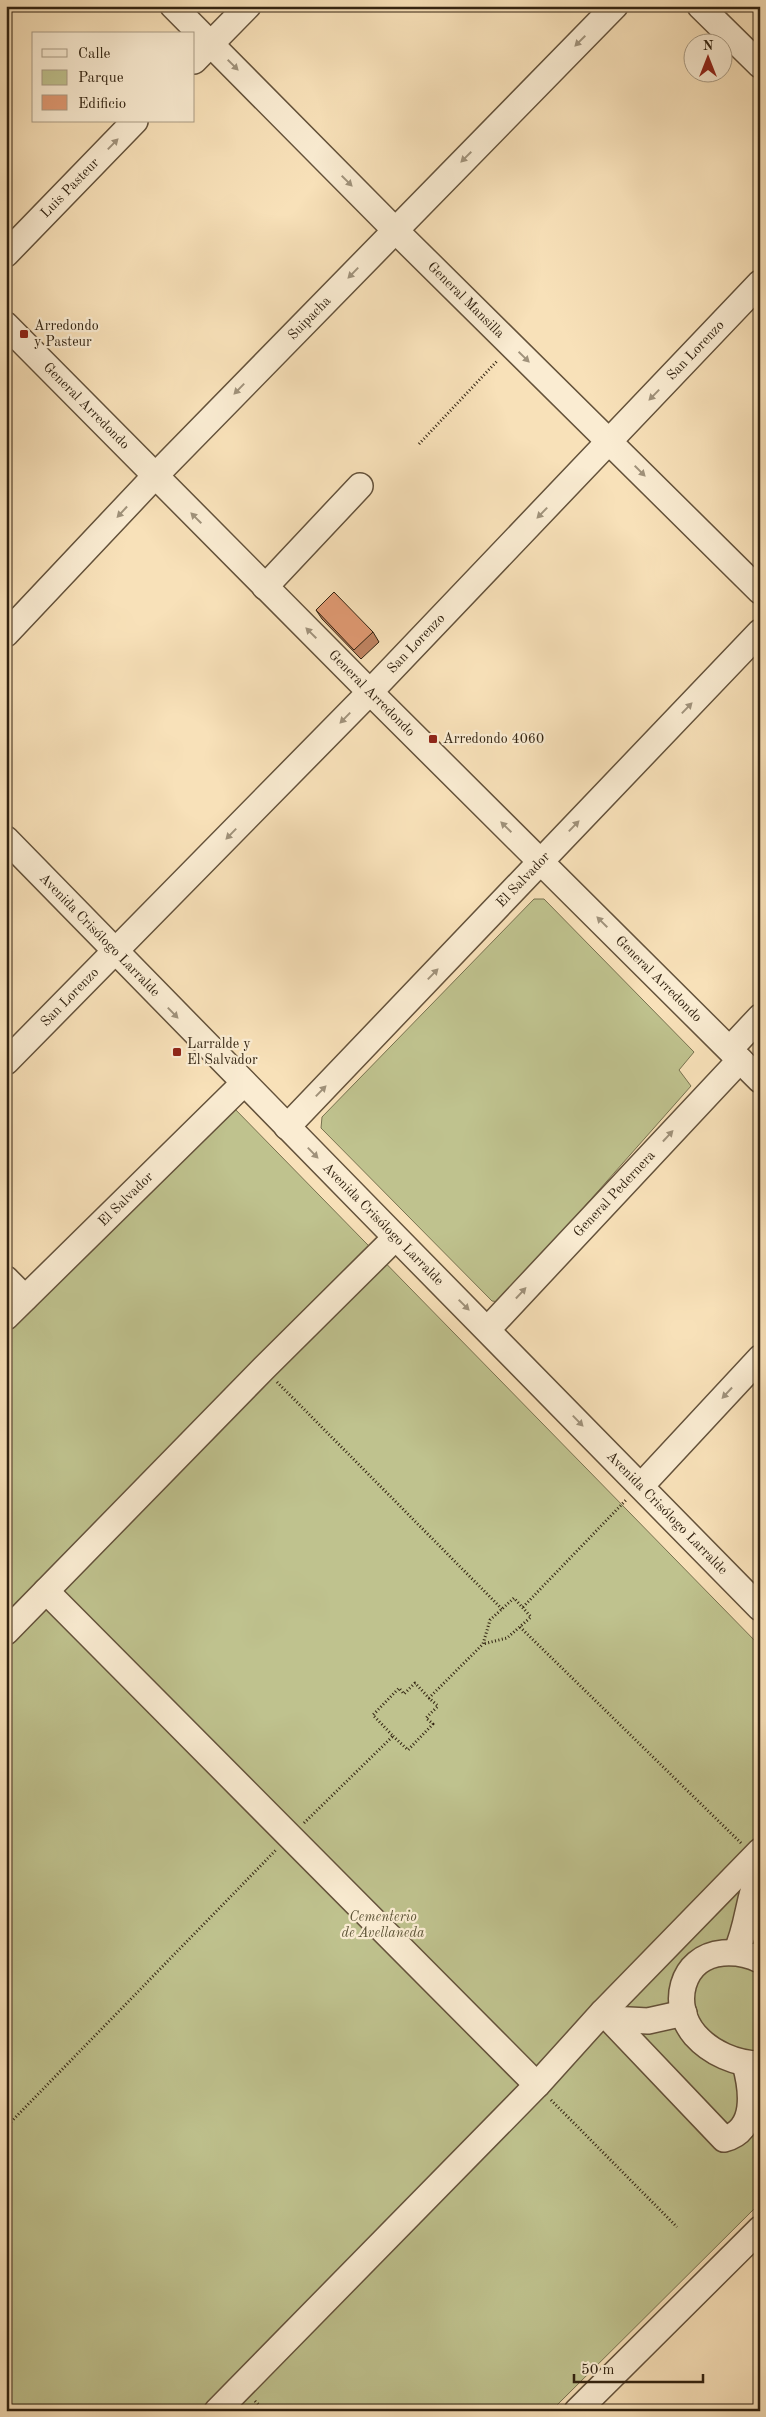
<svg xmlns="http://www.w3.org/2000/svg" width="766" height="2417" viewBox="0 0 766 2417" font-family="'Old Standard TT',serif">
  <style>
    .green { fill: #bfc28e; stroke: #787250 }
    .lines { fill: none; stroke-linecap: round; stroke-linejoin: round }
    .minor-casing { stroke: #64523b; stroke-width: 28 }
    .path { stroke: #322311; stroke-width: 3; stroke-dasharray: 1 2.5; stroke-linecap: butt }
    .minor { stroke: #faecd2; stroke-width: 25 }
    .wall { fill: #c08462; stroke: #322311 }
    .building { fill: #df9972; stroke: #322311 }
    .oneway { fill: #a0927b }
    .poi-dot { fill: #8f2418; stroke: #faecd2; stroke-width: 2 }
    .labels { text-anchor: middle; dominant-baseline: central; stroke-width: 4.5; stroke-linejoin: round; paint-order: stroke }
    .street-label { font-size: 14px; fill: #322311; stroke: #faecd2 }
    .poi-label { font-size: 14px; fill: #322311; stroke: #faecd2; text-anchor: start }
    .park-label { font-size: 14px; font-style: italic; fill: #5c5336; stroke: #faecd2 }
  </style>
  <rect width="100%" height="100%" fill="#f8e1b9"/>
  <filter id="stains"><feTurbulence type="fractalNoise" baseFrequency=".004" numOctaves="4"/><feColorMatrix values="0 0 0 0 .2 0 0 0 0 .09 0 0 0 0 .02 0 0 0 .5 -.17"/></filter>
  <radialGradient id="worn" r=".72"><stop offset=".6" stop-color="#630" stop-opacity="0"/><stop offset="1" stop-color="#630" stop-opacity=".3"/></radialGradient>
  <g class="green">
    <path d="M 534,899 L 544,899 L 694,1052 L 679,1070 L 691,1086 L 500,1302 L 492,1301 L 321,1128 L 322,1117 Z"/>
    <path d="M 232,1106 L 760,1646 L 760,2203 L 551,2411 L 6,2411 L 6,1327 Z"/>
  </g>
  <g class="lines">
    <g class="minor-casing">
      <g id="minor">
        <path id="s1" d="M 173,6 L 395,230 L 760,591"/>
        <path d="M 700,6 L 760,65"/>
        <path d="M 194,61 L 248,6"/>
        <path id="s2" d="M 6,254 L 135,121"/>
        <path id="s3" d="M 6,325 L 370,692 L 760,1080"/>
        <path d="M 265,587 L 360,486"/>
        <path id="s4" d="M 6,634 L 155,476 L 615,6"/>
        <path id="s5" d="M 6,839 C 256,1097 509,1351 760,1608"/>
        <path d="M 730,1049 L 760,1017"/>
        <path id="s6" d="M 6,1062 L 370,692 L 760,283"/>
        <path id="s7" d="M 287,1127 L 760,632"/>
        <path d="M 6,1279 L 25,1298"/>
        <path id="s8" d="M 6,1317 L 244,1083"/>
        <path id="s9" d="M 488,1329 L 740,1060"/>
        <path d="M 641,1486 L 760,1358"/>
        <path d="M 46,1591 L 537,2085"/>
        <path d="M 6,1632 L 264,1368 L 395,1238"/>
        <path d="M 736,1952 C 748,1927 748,1899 759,1873"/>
        <path d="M 760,1960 C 748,1954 736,1952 723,1953 C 680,1957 670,2006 695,2035 C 711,2053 736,2064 760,2064"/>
        <path d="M 603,2012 L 724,2139 C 758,2131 752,2089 745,2064"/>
        <path d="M 610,2019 L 648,2021 L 684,2013"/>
        <path d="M 217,2411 L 537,2085 L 603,2012 L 760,1851"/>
        <path d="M 577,2411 L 760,2229"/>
      </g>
    </g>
    <g class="path">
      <path d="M 419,444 L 498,360"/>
      <path d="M 277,1382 L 502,1609"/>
      <path d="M 523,1607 L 626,1500"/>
      <path d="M 520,1627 L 741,1843"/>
      <path d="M 393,1736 L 408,1750 L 433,1724 L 426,1718 L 438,1706 L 429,1698"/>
      <path d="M 304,1823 L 393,1736 L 373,1715 L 399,1688 L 404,1694 L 415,1683 L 429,1698 L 483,1644 L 490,1620 L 514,1598 L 531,1617 L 507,1638 L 483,1644"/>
      <path d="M 551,2100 L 677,2227"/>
      <path d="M 6,2127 L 276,1850"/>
      <path d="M 255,2401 L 265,2411"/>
    </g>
    <use href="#minor" class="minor"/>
  </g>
  <path class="wall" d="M 316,610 L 373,632 L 379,642 L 361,659 L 322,619 Z"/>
  <path class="building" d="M 334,592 L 373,632 L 354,650 L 316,610 Z"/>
  <defs><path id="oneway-solid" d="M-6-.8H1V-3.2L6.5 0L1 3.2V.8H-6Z" transform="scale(1.25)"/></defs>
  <g class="oneway">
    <use href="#oneway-solid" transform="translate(580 41) rotate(135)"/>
    <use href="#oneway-solid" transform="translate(233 65) rotate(45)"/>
    <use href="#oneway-solid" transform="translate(113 144) rotate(-46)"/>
    <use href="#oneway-solid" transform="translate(466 157) rotate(135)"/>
    <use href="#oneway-solid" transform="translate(347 181) rotate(45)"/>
    <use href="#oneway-solid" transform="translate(353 273) rotate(134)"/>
    <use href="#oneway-solid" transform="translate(524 357) rotate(44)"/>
    <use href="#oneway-solid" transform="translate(239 389) rotate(134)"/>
    <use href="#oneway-solid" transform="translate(654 395) rotate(134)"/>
    <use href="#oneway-solid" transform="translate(640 471) rotate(45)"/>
    <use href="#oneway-solid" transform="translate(122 512) rotate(133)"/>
    <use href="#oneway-solid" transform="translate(542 513) rotate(134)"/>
    <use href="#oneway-solid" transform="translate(196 518) rotate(-135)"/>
    <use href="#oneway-solid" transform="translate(311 633) rotate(-135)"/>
    <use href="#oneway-solid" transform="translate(687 708) rotate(-46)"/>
    <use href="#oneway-solid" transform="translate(345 718) rotate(134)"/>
    <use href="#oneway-solid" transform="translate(574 826) rotate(-46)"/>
    <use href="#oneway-solid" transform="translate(506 827) rotate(-136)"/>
    <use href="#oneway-solid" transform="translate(231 834) rotate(134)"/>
    <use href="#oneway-solid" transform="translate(602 922) rotate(-135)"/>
    <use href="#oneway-solid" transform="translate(433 974) rotate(-46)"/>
    <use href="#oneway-solid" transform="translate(173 1013) rotate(46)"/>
    <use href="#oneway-solid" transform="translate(321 1091) rotate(-46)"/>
    <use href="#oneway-solid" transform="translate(668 1136) rotate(-47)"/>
    <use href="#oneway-solid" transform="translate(313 1153) rotate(46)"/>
    <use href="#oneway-solid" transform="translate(521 1293) rotate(-47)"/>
    <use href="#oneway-solid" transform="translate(464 1305) rotate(45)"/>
    <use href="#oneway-solid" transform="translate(727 1393) rotate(133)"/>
    <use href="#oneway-solid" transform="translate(578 1421) rotate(46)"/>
  </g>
  <g class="poi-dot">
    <rect x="19" y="329" width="10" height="10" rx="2.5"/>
    <rect x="428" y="734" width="10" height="10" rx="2.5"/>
    <rect x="172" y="1047" width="10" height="10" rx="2.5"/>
  </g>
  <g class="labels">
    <g class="street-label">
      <text stroke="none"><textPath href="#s2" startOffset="92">Luis Pasteur</textPath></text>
      <text stroke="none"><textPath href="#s1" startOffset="415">General Mansilla</textPath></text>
      <text stroke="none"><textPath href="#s4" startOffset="438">Suipacha</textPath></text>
      <text stroke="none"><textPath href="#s6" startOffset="991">San Lorenzo</textPath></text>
      <text stroke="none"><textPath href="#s3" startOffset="114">General Arredondo</textPath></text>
      <text stroke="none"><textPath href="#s6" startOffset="586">San Lorenzo</textPath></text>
      <text stroke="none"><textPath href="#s3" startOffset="519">General Arredondo</textPath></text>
      <text stroke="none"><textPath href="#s7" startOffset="342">El Salvador</textPath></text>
      <text stroke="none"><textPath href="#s5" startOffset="134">Avenida Crisólogo Larralde</textPath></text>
      <text stroke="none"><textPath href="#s3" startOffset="924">General Arredondo</textPath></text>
      <text stroke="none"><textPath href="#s6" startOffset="91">San Lorenzo</textPath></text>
      <text stroke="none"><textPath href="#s9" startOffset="185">General Pedernera</textPath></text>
      <text stroke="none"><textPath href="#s8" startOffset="168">El Salvador</textPath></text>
      <text stroke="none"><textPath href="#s5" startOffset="539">Avenida Crisólogo Larralde</textPath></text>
      <text stroke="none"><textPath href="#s5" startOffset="944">Avenida Crisólogo Larralde</textPath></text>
    </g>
    <g class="poi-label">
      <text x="34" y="326">Arredondo<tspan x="34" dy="16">y Pasteur</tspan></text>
      <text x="443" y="739">Arredondo 4060</text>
      <text x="187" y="1044">Larralde y<tspan x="187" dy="16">El Salvador</tspan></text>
    </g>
    <g class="park-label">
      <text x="383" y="1917">Cementerio<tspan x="383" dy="16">de Avellaneda</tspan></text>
    </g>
  </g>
  <rect width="766" height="2417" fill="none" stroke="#f8e1b9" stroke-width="25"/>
  <rect x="8" y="8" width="751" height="2402" fill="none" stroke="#322311" stroke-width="2.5"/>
  <rect x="12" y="12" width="741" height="2392" fill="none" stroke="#322311"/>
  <rect x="32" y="32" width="162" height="90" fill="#faecd2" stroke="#aa9c85"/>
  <rect x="42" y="49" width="25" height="8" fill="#faecd2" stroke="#aa9c85"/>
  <text x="78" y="58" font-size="15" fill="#322311">Calle</text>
  <rect x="42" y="70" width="25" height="15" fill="#bfc28e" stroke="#aa9c85"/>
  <text x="78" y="82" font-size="15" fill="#322311">Parque</text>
  <rect x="42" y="95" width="25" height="15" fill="#df9972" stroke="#aa9c85"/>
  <text x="78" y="108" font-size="15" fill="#322311">Edificio</text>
  <g transform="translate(708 58)"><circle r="24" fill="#faecd2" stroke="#aa9c85"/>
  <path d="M0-4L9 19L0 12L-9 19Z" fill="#8f2418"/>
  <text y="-8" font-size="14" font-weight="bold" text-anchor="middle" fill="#322311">N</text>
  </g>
  <path d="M574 2374v8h129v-8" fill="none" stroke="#322311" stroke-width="2.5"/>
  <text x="581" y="2374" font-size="15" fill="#322311" stroke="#faecd2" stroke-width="4" paint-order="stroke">50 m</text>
  <rect width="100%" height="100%" filter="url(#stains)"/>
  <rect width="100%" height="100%" fill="url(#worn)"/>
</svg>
